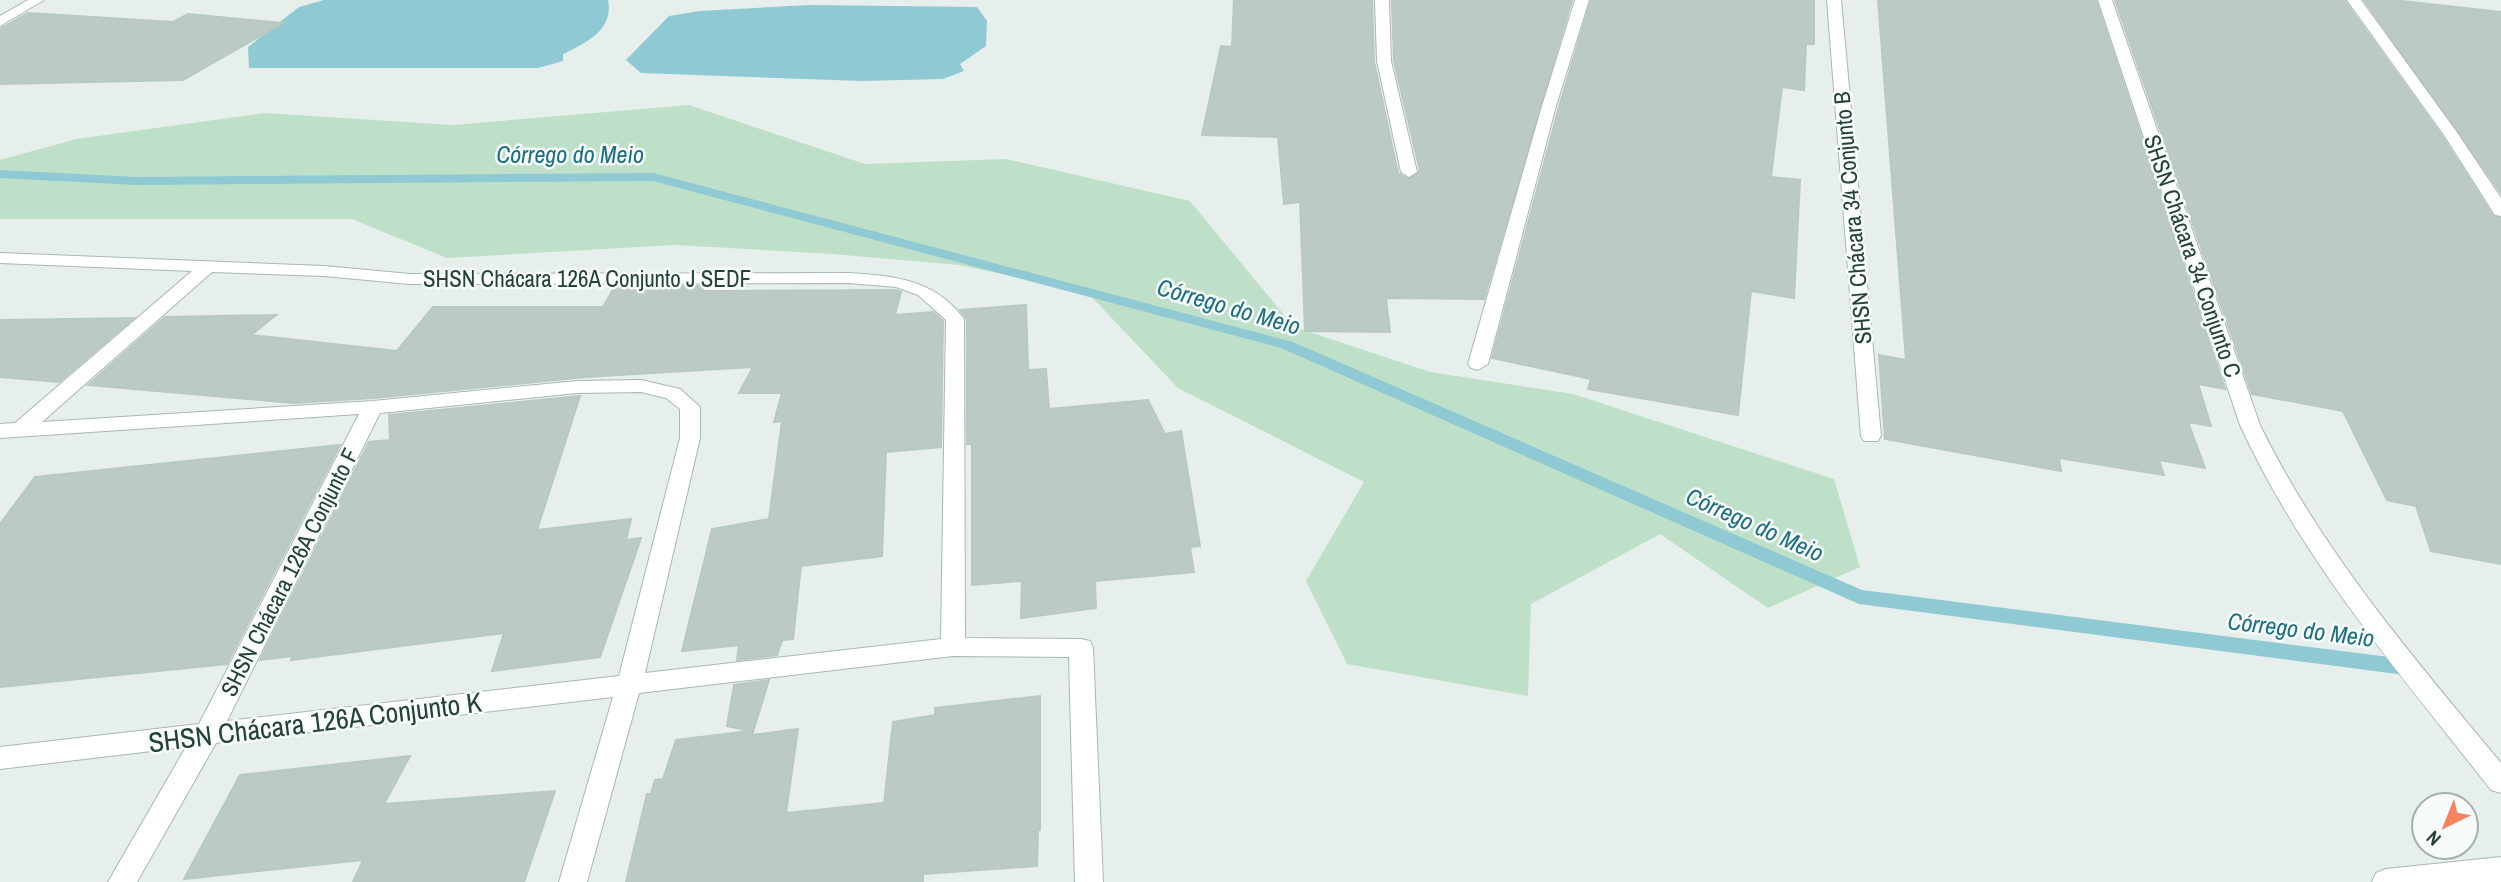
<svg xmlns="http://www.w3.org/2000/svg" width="2501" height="882" viewBox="0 0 2501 882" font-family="'Archivo Narrow',sans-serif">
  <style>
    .green { fill: #bfe0c8 }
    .water { fill: #8ec9d4 }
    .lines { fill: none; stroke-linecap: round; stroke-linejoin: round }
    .stream { fill: #8ec9d4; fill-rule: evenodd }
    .building { fill: #bbcac4; stroke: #b8c9c2; stroke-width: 2 }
    .minor-casing { stroke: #a8b8b2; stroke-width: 2 }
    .minor { fill: #fff; fill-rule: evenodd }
    .labels { text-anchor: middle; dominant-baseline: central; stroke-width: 5; stroke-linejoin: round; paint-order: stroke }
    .street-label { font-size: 23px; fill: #24423a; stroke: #f7fbf9 }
    .water-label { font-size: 24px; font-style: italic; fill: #1c6f80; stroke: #f7fbf9 }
    .near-street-label { font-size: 28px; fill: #24423a; stroke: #f7fbf9 }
  </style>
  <rect width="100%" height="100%" fill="#e6efeb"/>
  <path class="green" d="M 689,105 L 865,164 L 1006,159 L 1190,201 L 1294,327 L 1430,372 L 1573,394 L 1834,479 L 1860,567 L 1768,608 L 1660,534 L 1531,604 L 1528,696 L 1347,664 L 1306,581 L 1364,482 L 1178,388 L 1087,292 L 959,265 L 833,254 L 675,245 L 447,258 L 352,219 L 0,219 L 0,160 L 76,139 L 265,113 L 453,125 Z"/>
  <g class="water">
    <path d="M 324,0 L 608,0 C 614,30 586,43 563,54 L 563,61 L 538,68 L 249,68 L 248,47 L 299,7 Z"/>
    <path d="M 810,5 L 977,7 L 987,21 L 986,46 L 960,64 L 964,71 L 943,79 L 862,81 L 641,73 L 626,60 L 669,16 L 700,11 Z"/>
  </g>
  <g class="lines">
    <path class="stream" d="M 0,170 L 137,177 L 653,173 L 1293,342 L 1862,590 L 2405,659 L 2412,661 L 2415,667 L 2412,673 L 2405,675 L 1859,604 L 1281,348 L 653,181 L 137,185 L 0,178 Z"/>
  </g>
  <g class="building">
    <path d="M 1234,0 L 1372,0 L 1374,62 L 1398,173 L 1408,179 L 1420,171 L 1394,61 L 1392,0 L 1572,0 L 1484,299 L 1386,298 L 1390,332 L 1305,331 L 1300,202 L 1284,204 L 1278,137 L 1202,135 L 1221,46 L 1232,47 Z"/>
    <path d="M 1591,0 L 1814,0 L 1814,44 L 1806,44 L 1804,90 L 1782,87 L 1771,177 L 1800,180 L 1794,298 L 1751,291 L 1738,415 L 1588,389 L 1591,379 L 1492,358 L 1559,107 Z"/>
    <path d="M 1878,0 L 2096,0 L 2225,389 L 2198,384 L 2211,426 L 2188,422 L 2205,468 L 2159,460 L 2164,475 L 2059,458 L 2061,471 L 1885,439 L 1879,355 L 1906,360 Z"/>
    <path d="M 2115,0 L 2344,0 L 2442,136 L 2493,216 L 2501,218 L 2501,564 L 2431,551 L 2416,506 L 2387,500 L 2343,411 L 2252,394 Z"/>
    <path d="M 2364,0 L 2393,0 L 2501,12 L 2501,193 Z"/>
    <path d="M 28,13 L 173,22 L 188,14 L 283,23 L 183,80 L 0,84 L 0,29 Z"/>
    <path d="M 615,286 L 704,286 L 702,291 L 895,290 L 901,292 L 895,315 L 933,312 L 943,321 L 941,447 L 886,452 L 882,556 L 801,566 L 793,639 L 782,640 L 777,655 L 737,660 L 739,645 L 682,651 L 712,529 L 769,519 L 782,421 L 774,422 L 782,393 L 739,393 L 753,367 L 586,377 L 373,398 L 294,403 L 88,385 L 165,317 L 276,315 L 251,335 L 397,351 L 433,307 L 603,307 Z"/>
    <path d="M 1026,305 L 1028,370 L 1046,369 L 1049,409 L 1148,400 L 1165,434 L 1181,431 L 1200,546 L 1190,547 L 1194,572 L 1095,581 L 1096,608 L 1021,618 L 1022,581 L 972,585 L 972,444 L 967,444 L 967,319 L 960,310 Z"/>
    <path d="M 134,318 L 59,382 L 0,377 L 0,320 Z"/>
    <path d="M 580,396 L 537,530 L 631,519 L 626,540 L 641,538 L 600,657 L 492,671 L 504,633 L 291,660 L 293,656 L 260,660 L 369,442 L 390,440 L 389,415 Z"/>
    <path d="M 340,445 L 227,664 L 0,687 L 0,524 L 35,477 Z"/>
    <path d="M 769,680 L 752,735 L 798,729 L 786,813 L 884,803 L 893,722 L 935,715 L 935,708 L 1040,696 L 1040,830 L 1038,830 L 1037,866 L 923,874 L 923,882 L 626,882 L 647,794 L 651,794 L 655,780 L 663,779 L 676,740 L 750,731 L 727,726 L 734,685 Z"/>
    <path d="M 410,756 L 384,804 L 555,791 L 524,882 L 353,882 L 363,860 L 184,879 L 240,775 Z"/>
  </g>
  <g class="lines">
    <g class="minor-casing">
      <g id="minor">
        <path d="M 28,0 L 44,0 L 0,26 L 0,16 Z"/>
        <path d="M 1375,0 L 1389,0 L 1391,61 L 1417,172 L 1409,177 L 1401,172 L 1377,61 Z"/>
        <path d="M 1575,0 L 1589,0 L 1556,106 L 1488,364 L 1478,370 L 1471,368 L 1468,364 L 1542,106 Z"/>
        <path d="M 1827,0 L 1841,0 L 1881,436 L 1878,441 L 1864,441 L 1861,436 Z"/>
        <path d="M 2098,0 L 2112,0 L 2260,425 C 2320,549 2413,657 2501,763 L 2501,793 L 2491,790 L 2476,771 C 2390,662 2298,552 2240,425 Z"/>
        <path d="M 2347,0 L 2361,0 L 2456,131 L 2501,198 L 2501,216 L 2495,215 L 2444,135 Z"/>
        <path d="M 0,253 L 324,266 L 410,274 L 849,273 C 894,276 935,279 964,319 L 965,638 L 1081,639 L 1090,641 L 1093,648 L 1103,882 L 1075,882 L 1069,657 L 953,656 L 639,693 L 587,882 L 559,882 L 613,697 L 216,743 L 137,882 L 108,882 L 186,747 L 0,769 L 0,747 L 199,724 L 359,414 L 0,438 L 0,424 L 15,423 L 192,271 L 0,263 ZM 212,272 L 324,276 L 410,284 L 849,283 L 896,287 L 918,295 L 946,320 L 941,639 L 645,673 L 700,438 L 700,407 L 680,389 L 641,380 L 577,381 L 373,401 L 42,422 ZM 641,392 L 666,398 L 680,409 L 680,438 L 619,676 L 227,721 L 380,413 L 577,393 Z"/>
        <path d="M 2501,857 L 2501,882 L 2372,882 L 2376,873 L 2386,869 Z"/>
      </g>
    </g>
    <use href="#minor" class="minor"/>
  </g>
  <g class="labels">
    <g class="street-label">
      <text transform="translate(1852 218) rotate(-95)">SHSN Chácara 34 Conjunto B</text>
      <text transform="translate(2193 256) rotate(71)">SHSN Chácara 34 Conjunto C</text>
      <text x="587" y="278">SHSN Chácara 126A Conjunto J SEDF</text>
      <text transform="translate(289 572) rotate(-63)">SHSN Chácara 126A Conjunto F</text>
    </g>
    <g class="water-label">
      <text x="570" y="154">Córrego do Meio</text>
      <text transform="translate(1229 306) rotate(16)">Córrego do Meio</text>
      <text transform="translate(1755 524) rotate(24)">Córrego do Meio</text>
      <text transform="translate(2301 629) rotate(7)">Córrego do Meio</text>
    </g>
    <g class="near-street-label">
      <text transform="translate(315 722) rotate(-7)">SHSN Chácara 126A Conjunto K</text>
    </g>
  </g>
  <g transform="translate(2445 826) rotate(223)"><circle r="33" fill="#f7fbf9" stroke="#a3b1ad" stroke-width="2"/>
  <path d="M0-5L12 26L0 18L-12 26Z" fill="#f4845f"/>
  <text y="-10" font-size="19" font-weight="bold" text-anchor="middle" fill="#24423a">N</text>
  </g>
</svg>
